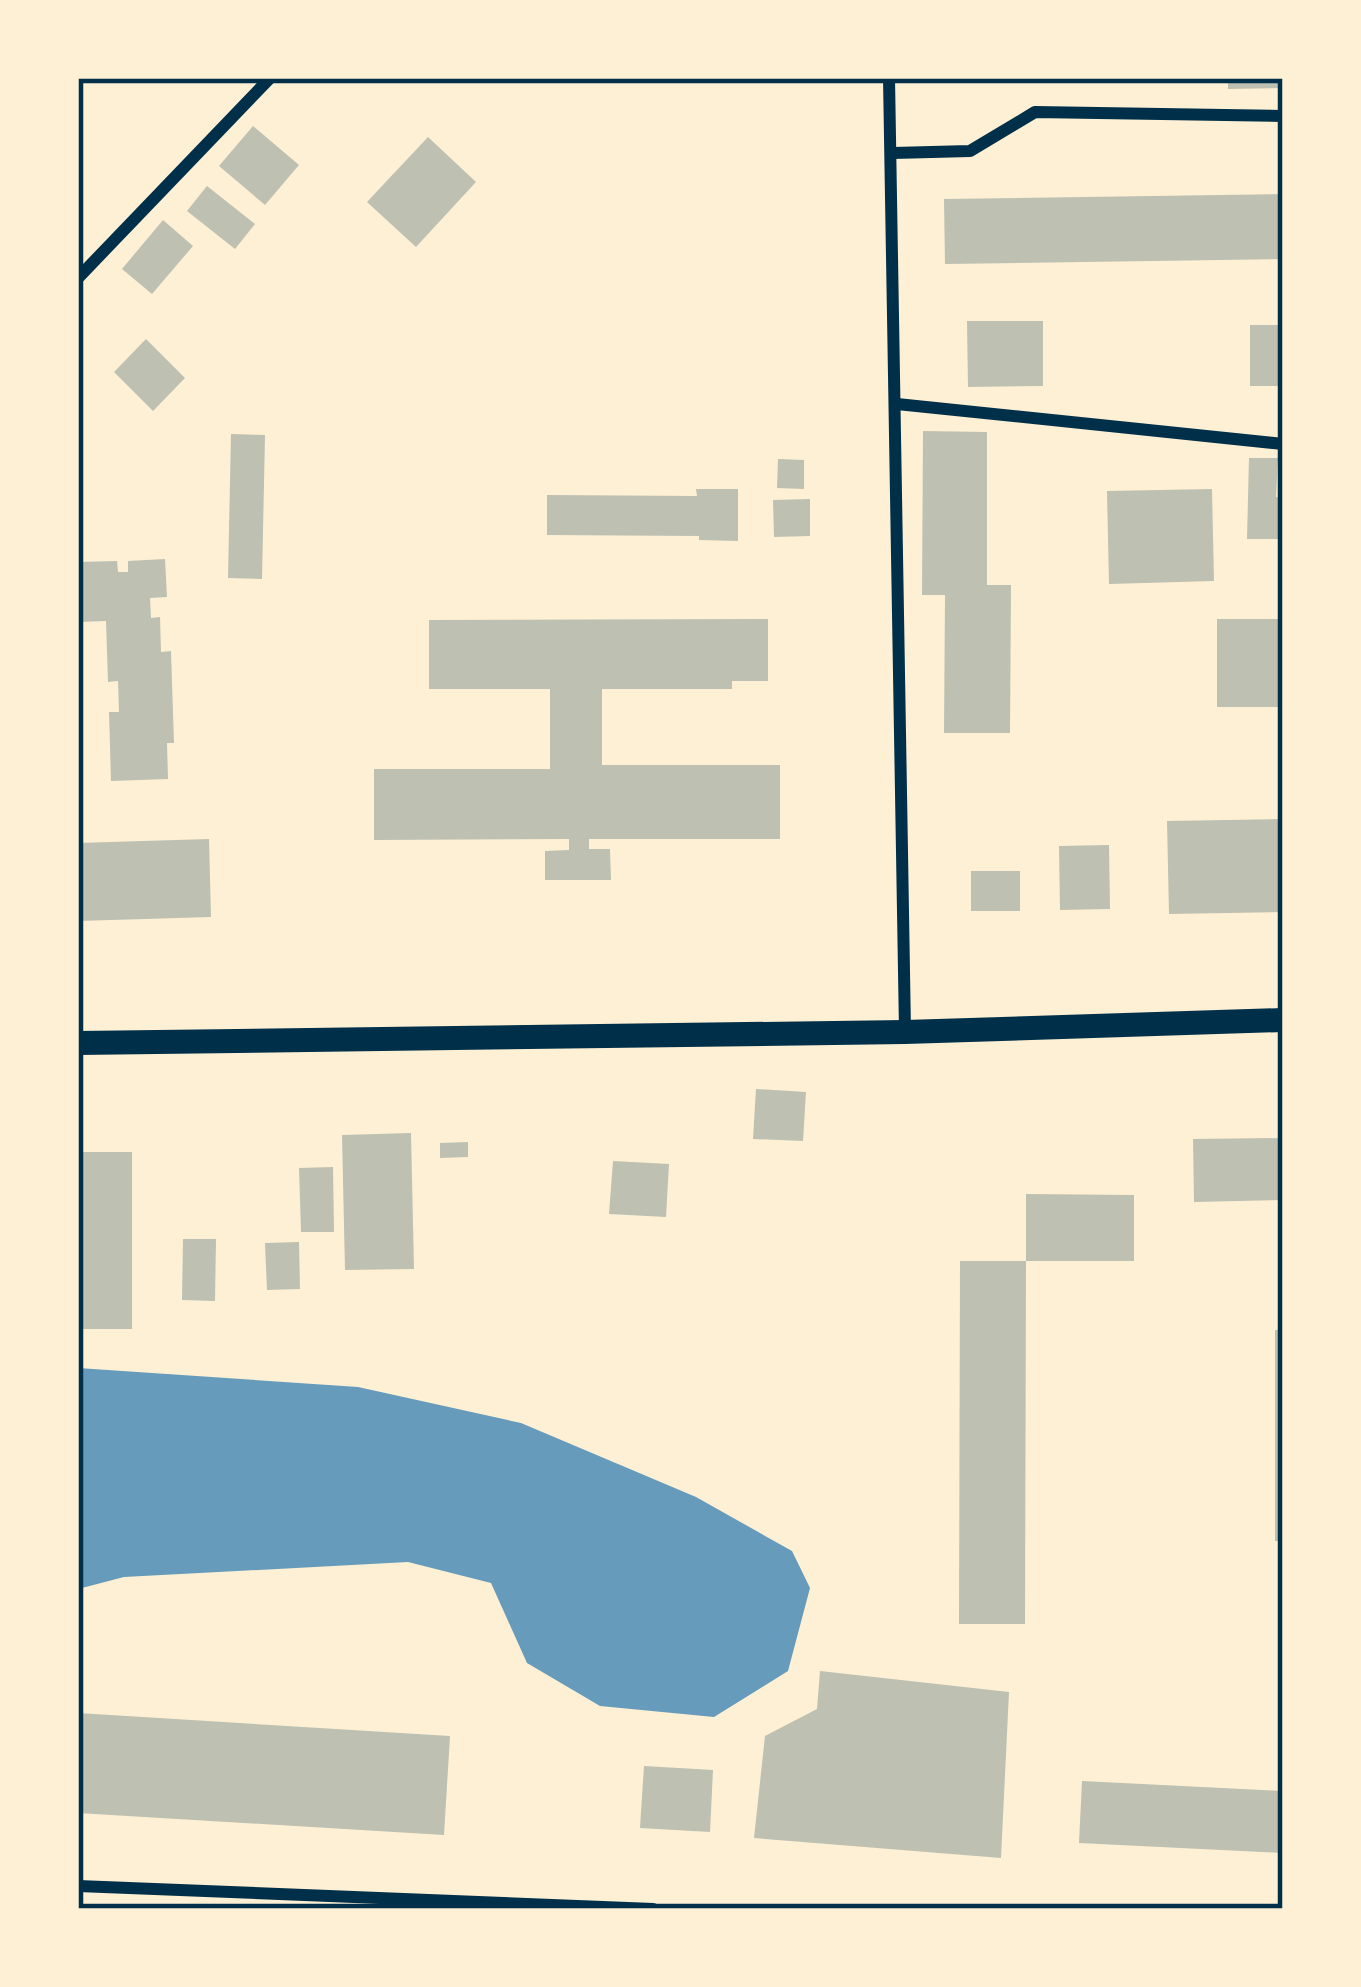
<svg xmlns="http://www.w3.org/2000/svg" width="1361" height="1987" viewBox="0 0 1361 1987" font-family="Manrope,sans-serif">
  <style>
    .water { fill: #669bbc }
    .building { fill: #bec0b2 }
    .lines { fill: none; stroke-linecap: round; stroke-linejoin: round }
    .minor { stroke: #003049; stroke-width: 12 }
    .secondary { stroke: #003049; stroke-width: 24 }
    .neatline { fill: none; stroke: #003049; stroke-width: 4.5 }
  </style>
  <rect width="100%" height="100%" fill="#fdf0d5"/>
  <path class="water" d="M 78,1368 L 358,1387 L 521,1423 L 696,1497 L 792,1551 L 810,1588 L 788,1671 L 714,1717 L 600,1706 L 527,1663 L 491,1583 L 408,1562 L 124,1577 L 78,1589 Z"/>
  <g class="building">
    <path d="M 1228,78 L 1283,78 L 1283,88 L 1228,89 Z"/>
    <path d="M 253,126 L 299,165 L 265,205 L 219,166 Z"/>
    <path d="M 428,137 L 476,182 L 416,247 L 367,202 Z"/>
    <path d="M 207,186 L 255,224 L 235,249 L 187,211 Z"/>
    <path d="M 1283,194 L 1283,259 L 945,264 L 944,199 Z"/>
    <path d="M 163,220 L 193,246 L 152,294 L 122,269 Z"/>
    <path d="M 967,321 L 1043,321 L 1043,386 L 968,387 Z"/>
    <rect x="1250" y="325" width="33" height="61"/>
    <path d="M 146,339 L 185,378 L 153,411 L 114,372 Z"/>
    <path d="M 923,431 L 987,432 L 987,585 L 1011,585 L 1010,733 L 944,733 L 945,595 L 922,595 Z"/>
    <path d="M 231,434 L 265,435 L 262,579 L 228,578 Z"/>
    <path d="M 1249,458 L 1278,458 L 1276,497 L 1283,498 L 1283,539 L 1247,539 Z"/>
    <path d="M 778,459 L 804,460 L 804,489 L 777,488 Z"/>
    <path d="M 696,489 L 738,489 L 738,541 L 699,540 L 699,536 L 547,535 L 547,495 L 697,496 Z"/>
    <path d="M 1212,489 L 1214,581 L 1109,584 L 1107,491 Z"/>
    <path d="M 810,499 L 810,536 L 774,537 L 773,500 Z"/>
    <path d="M 165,559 L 167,597 L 150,598 L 151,618 L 160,617 L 161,652 L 171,651 L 174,743 L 167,743 L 168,779 L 111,781 L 109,712 L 119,712 L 118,681 L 108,682 L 106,621 L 78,622 L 78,562 L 117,561 L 118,572 L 128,572 L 128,561 Z"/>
    <path d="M 768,619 L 768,681 L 732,681 L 732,689 L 602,689 L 602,765 L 780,765 L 780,839 L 589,839 L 589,849 L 610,849 L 611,880 L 545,880 L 545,851 L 569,850 L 569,839 L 374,840 L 374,769 L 550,769 L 550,689 L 429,689 L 429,620 Z"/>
    <rect x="1217" y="619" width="65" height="88"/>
    <path d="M 1282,819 L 1283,912 L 1169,914 L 1167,821 Z"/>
    <path d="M 209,839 L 211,917 L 78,921 L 78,843 Z"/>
    <path d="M 1109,845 L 1110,909 L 1060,910 L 1059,846 Z"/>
    <rect x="971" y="871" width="49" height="40"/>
    <path d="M 756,1089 L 806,1092 L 803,1141 L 753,1139 Z"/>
    <path d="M 411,1133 L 414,1269 L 345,1270 L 342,1135 Z"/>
    <path d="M 1283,1138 L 1283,1200 L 1194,1202 L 1193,1139 Z"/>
    <path d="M 468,1142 L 468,1157 L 440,1158 L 440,1143 Z"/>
    <rect x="78" y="1152" width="54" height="177"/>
    <path d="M 613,1161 L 669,1164 L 666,1217 L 609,1214 Z"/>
    <path d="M 333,1167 L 334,1232 L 301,1232 L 299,1168 Z"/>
    <path d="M 1026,1194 L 1134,1195 L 1134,1261 L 1026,1261 Z"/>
    <path d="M 183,1239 L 216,1239 L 215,1301 L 182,1300 Z"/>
    <path d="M 299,1242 L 300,1289 L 267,1290 L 265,1243 Z"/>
    <path d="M 960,1261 L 1026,1261 L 1025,1624 L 959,1624 Z"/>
    <rect x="1275" y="1330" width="8" height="211"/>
    <path d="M 820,1671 L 1009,1692 L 1001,1858 L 754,1838 L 765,1736 L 817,1709 Z"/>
    <path d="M 78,1713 L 450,1736 L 444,1835 L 78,1813 Z"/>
    <path d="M 644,1766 L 713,1770 L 710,1832 L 640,1828 Z"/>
    <path d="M 1082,1781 L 1283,1791 L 1283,1853 L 1079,1843 Z"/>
  </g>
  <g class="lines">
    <g class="minor">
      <path d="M 889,78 L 905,1031"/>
      <path d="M 893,153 L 970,151 L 1035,112 L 1283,116"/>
      <path d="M 78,278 L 270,78"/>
      <path d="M 897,404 L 1283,444"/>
      <path d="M 78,1886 L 653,1909"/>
    </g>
    <path class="secondary" d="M 78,1043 L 905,1032 L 1283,1020"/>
  </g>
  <rect width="1361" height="1987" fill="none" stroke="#fdf0d5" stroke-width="162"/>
  <rect x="81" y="81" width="1199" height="1825" class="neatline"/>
</svg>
